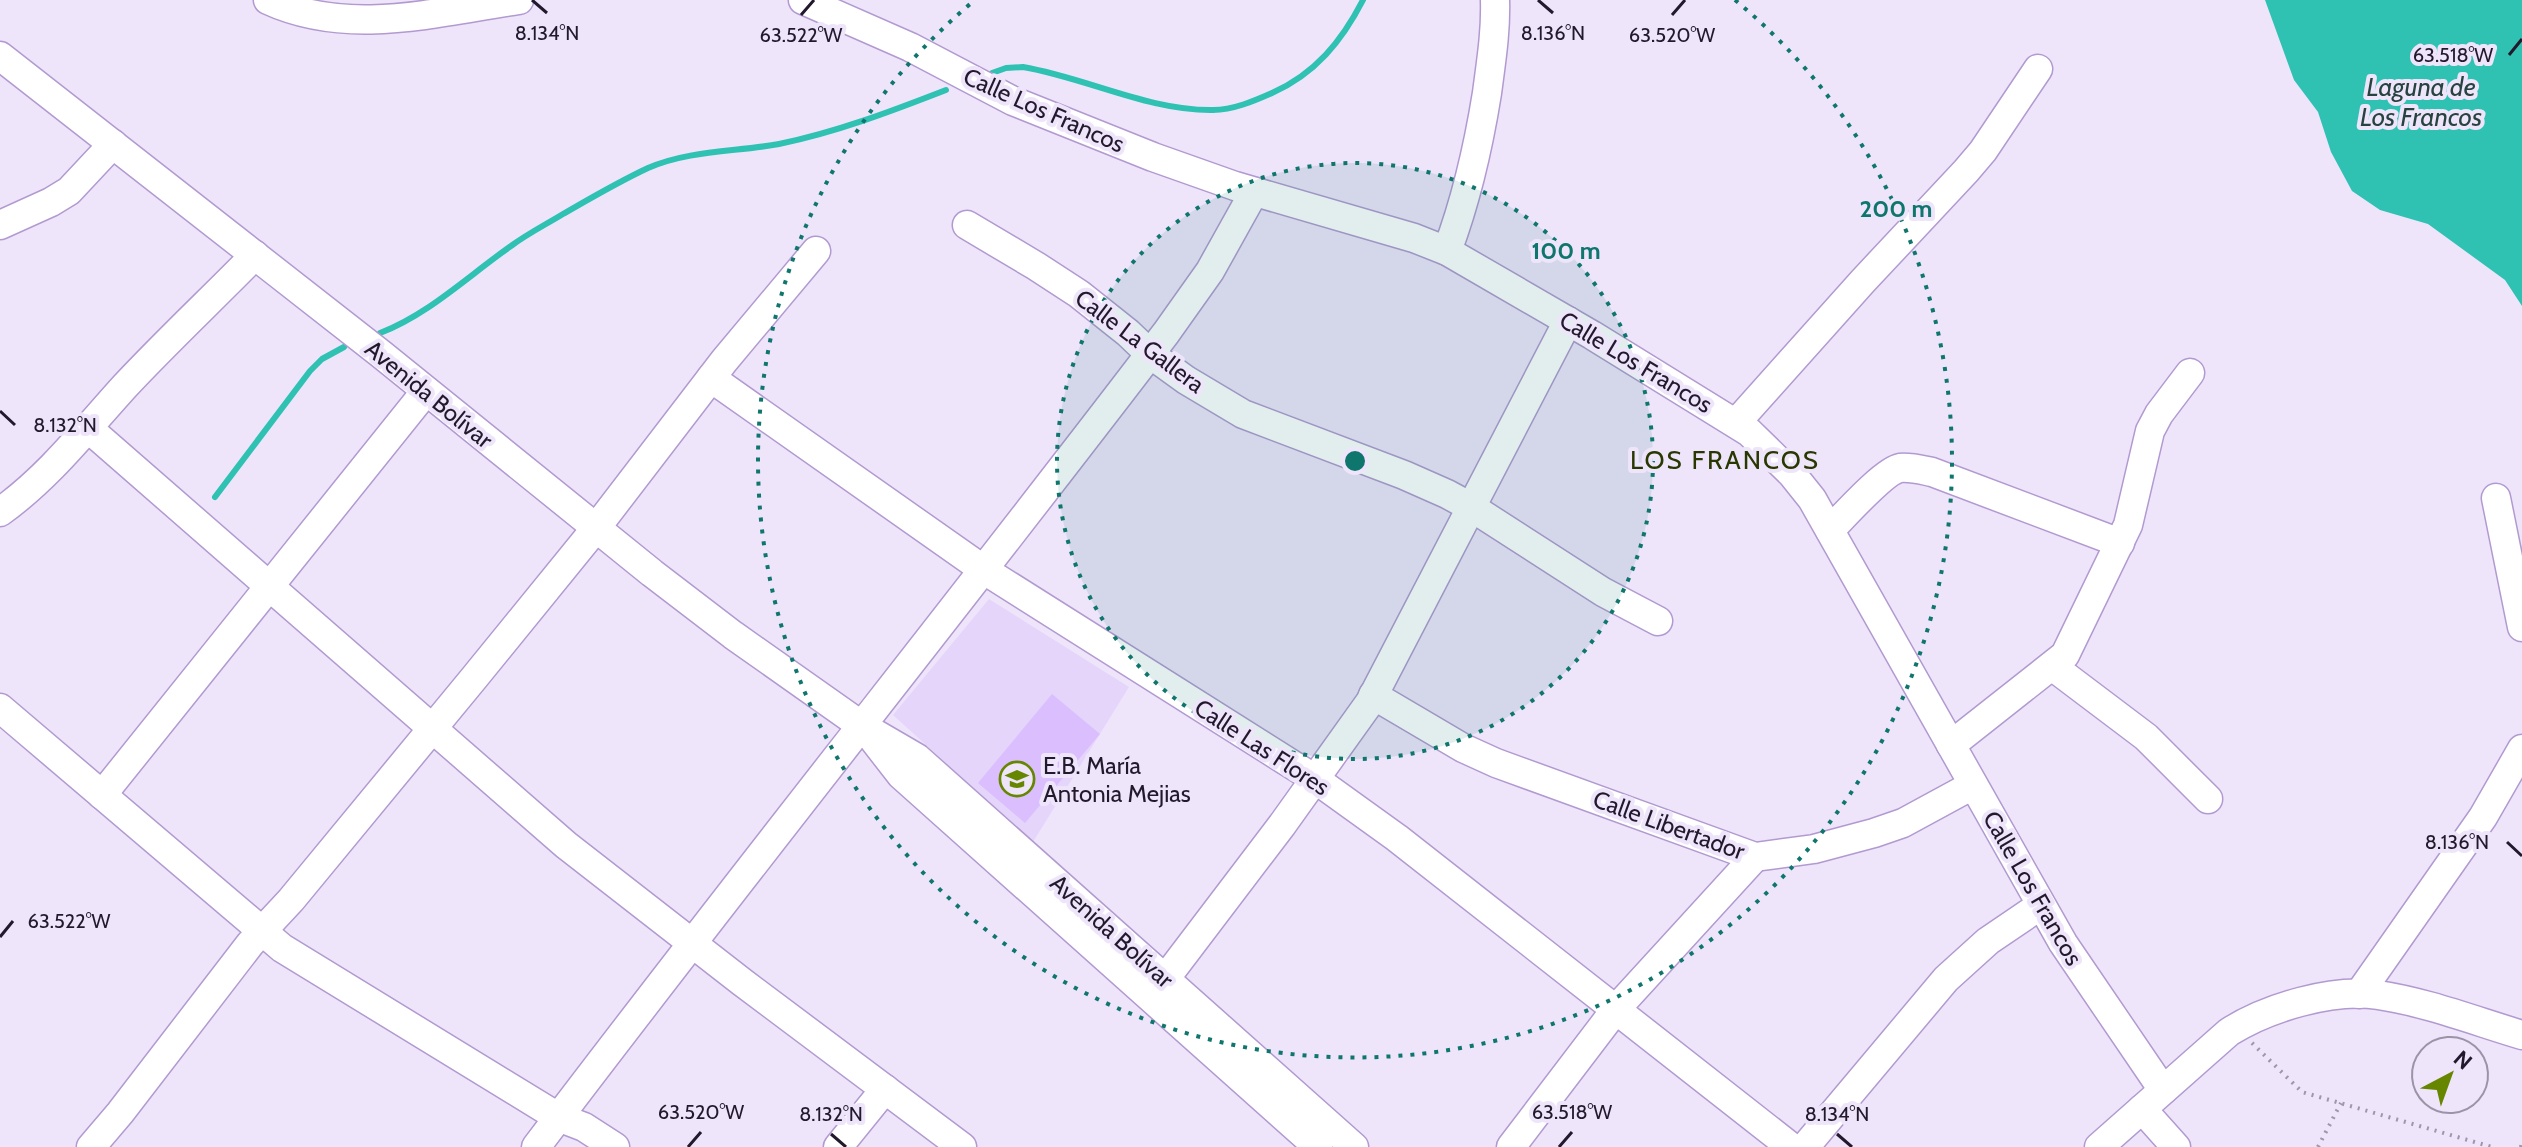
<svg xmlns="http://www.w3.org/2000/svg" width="2522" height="1147" viewBox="0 0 2522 1147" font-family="Cabin,sans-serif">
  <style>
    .built { fill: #e5d5fb }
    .green { fill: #dabefe }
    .water { fill: #2fc2b3 }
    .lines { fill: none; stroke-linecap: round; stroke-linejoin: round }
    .stream { stroke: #2fc2b3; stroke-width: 6 }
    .minor-casing { stroke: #b29ad0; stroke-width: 31 }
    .path { stroke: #9f96ab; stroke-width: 4; stroke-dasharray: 2 6; stroke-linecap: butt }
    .minor { stroke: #fff; stroke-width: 28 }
    .ticks { fill: none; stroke: #23192d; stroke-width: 3 }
    .ring { fill: none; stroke: #0f766e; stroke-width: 4; stroke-dasharray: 4 8 }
    .labels { text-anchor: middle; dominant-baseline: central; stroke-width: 8; stroke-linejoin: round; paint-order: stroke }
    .street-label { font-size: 24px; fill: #23192d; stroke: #eee5fb }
    .poi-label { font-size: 24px; fill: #23192d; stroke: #eee5fb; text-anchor: start }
    .water-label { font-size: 26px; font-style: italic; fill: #26433f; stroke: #eee5fb }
    .neighbourhood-label { font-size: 26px; letter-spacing: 2px; fill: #283800; stroke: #eee5fb }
    .ticks-label { font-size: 20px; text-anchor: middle; fill: #23192d; stroke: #eee5fb; stroke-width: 8; stroke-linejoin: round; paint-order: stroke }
    .centre { fill: #0f766e; stroke: #eee5fb; stroke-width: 4 }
    .ring-label { font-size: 24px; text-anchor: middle; font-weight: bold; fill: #0f766e; stroke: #eee5fb; stroke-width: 8; stroke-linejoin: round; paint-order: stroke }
  </style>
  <rect width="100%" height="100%" fill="#eee5fb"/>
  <path class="built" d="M 989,599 L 1129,687 L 1033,842 L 893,715 Z"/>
  <path class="green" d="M 1052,694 L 1100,734 L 1025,823 L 978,783 Z"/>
  <path class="water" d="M 2265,0 L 2522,0 L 2522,306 L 2505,280 L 2428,224 L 2380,210 L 2352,191 L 2331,152 L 2318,112 L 2294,80 Z"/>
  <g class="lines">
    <g class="stream">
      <path d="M 992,73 L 1006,68 L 1023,67 C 1087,78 1149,111 1213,110 C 1233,110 1254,101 1272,93 C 1315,74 1342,41 1363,0"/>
      <path d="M 380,333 C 429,314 468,276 511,246 C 527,234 545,225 563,214 C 591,198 618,182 648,168 C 689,150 736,152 779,144 C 837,132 892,111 946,90"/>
      <path d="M 215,497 L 310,371 L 322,359 L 344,347"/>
    </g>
    <g class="minor-casing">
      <g id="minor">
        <path d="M 268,0 C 348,37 436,12 519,0"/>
        <path d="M 803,0 L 910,47 L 1013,101 L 1153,157 L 1235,186 L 1414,238 L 1447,251 L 1592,335 L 1749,432 L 1792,474 L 1812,499 L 2063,943 L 2163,1090"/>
        <path d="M 0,56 L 381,354 L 652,573 L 733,635 L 862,726 L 917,758 L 1354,1147"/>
        <path d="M 0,225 L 51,202 L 69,191 L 113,144"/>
        <path d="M 967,225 L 1036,266 L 1079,294 L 1128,333 L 1150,354 L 1186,380 L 1243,414 L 1404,475 L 1447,494 L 1471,507 L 1603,592 L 1658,621"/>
        <path d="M 1447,251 C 1467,198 1478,149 1487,93 C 1491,62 1496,32 1495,0"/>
        <path d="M 711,378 L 984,570 L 1315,779 L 1397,838 L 1791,1147"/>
        <path d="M 1736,423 L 1863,281 L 1966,171 L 1983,151 L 2038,69"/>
        <path d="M 88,428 L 566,845 L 742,982 L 962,1147"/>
        <path d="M 2496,498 L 2522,627"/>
        <path d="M 0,512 C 49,477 85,430 125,386 C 167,341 212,299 255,255"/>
        <path d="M 1830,530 C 1844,516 1884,471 1900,468 C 1911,467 1922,470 1932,472 L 2120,543"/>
        <path d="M 2052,666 L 2146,737 L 2208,799"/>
        <path d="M 1373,695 L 1463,748 L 1496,763 L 1755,857 L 1814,849 L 1874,833 L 1903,823 L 1973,785"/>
        <path d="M 0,708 L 282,948 L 558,1117 L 584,1127 L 615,1147"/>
        <path d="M 873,739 L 901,775 L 1318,1147"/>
        <path d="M 1951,745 L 2065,655 L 2128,525 L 2150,431 L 2159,414 L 2190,373"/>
        <path d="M 102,795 L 426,391"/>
        <path d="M 1165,979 L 1282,825 L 1370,702 L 1568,321"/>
        <path d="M 2359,994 L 2483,817 L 2522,749"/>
        <path d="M 2142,1109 L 2176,1147"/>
        <path d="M 91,1147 L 120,1113 L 250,944 L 291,900 L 474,678 L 596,528 L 724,361 L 816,251"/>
        <path d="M 536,1147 C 743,873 958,606 1166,333 L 1210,271 L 1254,192"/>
        <path d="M 838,1147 L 885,1089"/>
        <path d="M 1511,1147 L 1616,1009 L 1755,857"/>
        <path d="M 1805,1147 L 1946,979 L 1988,941 L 2041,905"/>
        <path d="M 2099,1147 L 2229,1032 C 2267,1008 2332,988 2378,995 C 2426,1002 2475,1021 2522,1035"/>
      </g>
    </g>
    <g class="path">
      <path d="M 2252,1043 L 2302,1092 L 2492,1147"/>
      <path d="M 2318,1147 L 2341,1103"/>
      <path d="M 2521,1147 L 2522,1141"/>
    </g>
    <use href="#minor" class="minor"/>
  </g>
  <path class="ticks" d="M 532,0 L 547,13M 1538,0 L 1553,13M 801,15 L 814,0M 1672,15 L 1685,0M 2509,55 L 2522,39M 0,411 L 15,425M 2507,842 L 2522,856M 0,937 L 13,921M 831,1134 L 846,1147M 1837,1134 L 1852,1147M 688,1147 L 701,1132M 1559,1147 L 1572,1132"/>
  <circle cx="1355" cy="461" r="298" fill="#0f766e" fill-opacity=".12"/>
  <g class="ring">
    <circle cx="1355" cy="461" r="298"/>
    <path d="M1735 0A597 597 0 1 1 975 0"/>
  </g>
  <defs>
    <g id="school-ring" transform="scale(1.8)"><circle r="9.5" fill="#eee5fb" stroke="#668600" stroke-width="1.5"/><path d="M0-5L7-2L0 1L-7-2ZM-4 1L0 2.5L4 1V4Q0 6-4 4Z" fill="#668600"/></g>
  </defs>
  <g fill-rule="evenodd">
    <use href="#school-ring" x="1017" y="779"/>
  </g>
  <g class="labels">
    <g class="street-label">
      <text transform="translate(1044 110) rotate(24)">Calle Los Francos</text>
      <text transform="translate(1140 341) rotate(37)">Calle La Gallera</text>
      <text transform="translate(1636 362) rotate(31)">Calle Los Francos</text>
      <text transform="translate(429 394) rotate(39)">Avenida Bolívar</text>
      <text transform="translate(1262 747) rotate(33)">Calle Las Flores</text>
      <text transform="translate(1669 825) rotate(20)">Calle Libertador</text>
      <text transform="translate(2033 888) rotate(60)">Calle Los Francos</text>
      <text transform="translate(1112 931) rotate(42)">Avenida Bolívar</text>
    </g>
    <g class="poi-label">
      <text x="1043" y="765">E.B. María<tspan x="1043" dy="28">Antonia Mejias</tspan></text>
    </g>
    <g class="water-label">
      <text x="2421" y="87">Laguna de<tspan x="2421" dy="30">Los Francos</tspan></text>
    </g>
    <g class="neighbourhood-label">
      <text x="1725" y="460">LOS FRANCOS</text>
    </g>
  </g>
  <g class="ticks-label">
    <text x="547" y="40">8.134°N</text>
    <text x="1553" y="40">8.136°N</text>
    <text x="801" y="42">63.522°W</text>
    <text x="1672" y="42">63.520°W</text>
    <text x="2453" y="62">63.518°W</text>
    <text x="65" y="432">8.132°N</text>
    <text x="2457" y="849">8.136°N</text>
    <text x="69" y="928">63.522°W</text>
    <text x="701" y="1119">63.520°W</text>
    <text x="1572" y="1119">63.518°W</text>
    <text x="831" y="1121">8.132°N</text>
    <text x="1837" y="1121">8.134°N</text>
  </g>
  <circle cx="1355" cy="461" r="12" class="centre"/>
  <g class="ring-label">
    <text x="1896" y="217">200 m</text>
    <text x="1566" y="259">100 m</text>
  </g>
  <g transform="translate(2450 1075) rotate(41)"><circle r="38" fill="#eee5fb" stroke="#9d93a9" stroke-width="2"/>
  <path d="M0-6L14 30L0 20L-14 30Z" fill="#668600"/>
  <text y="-12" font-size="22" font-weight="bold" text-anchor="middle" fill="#23192d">N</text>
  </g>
</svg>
